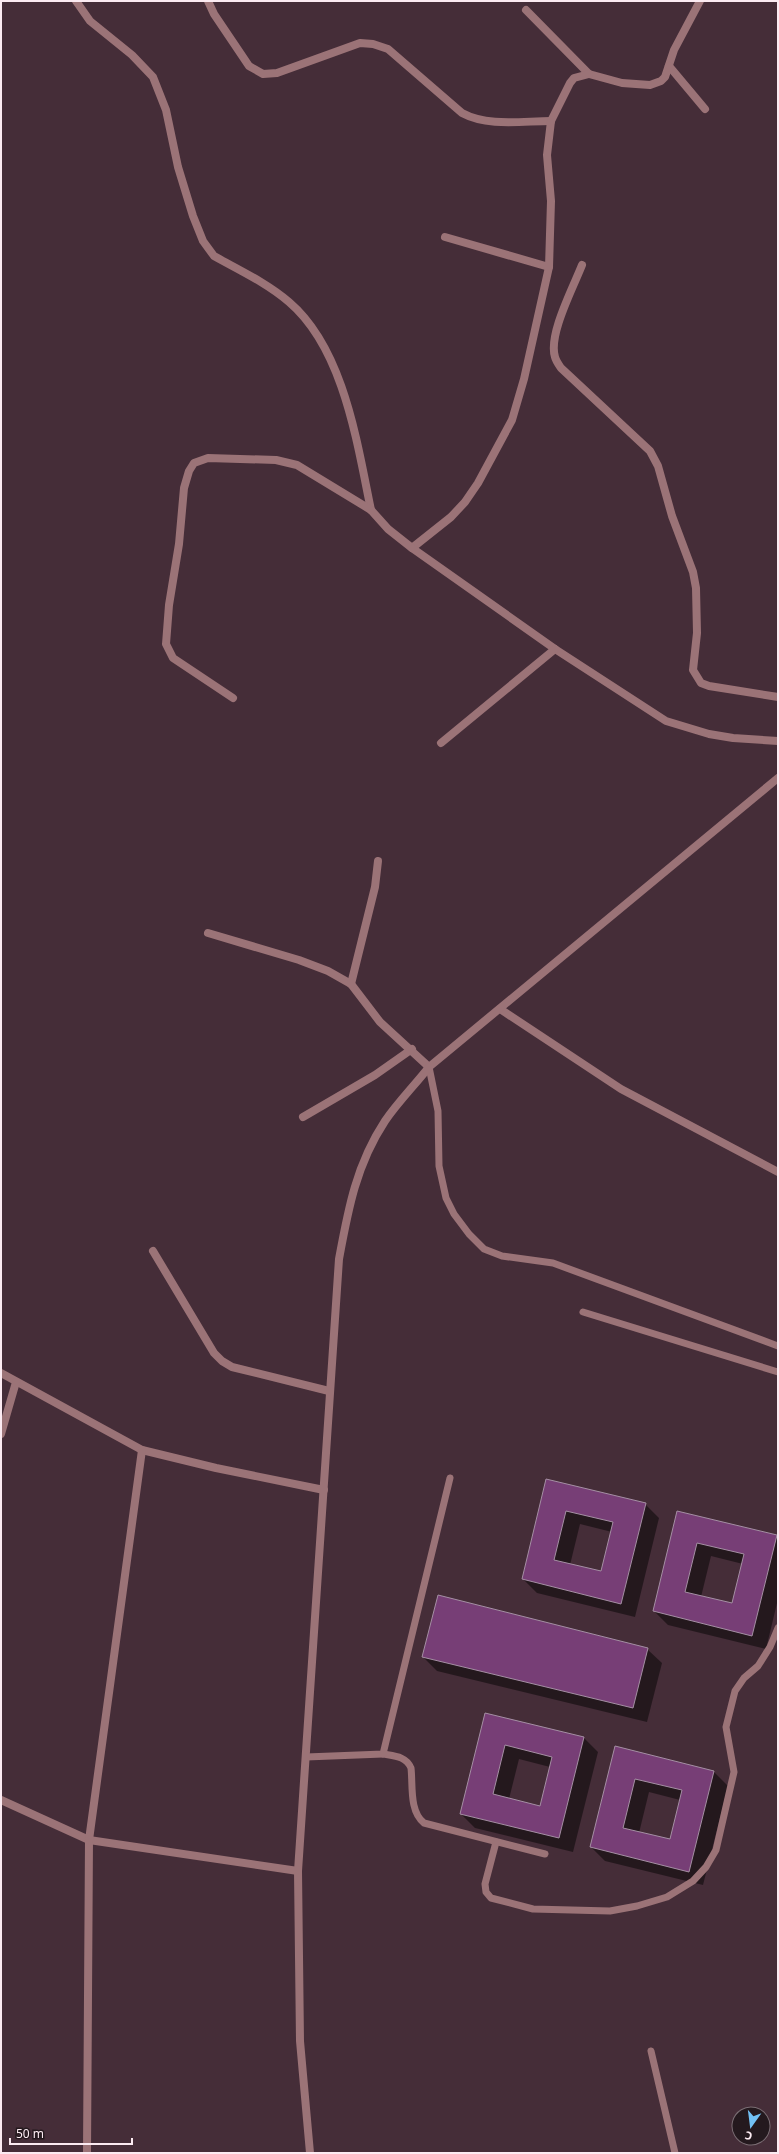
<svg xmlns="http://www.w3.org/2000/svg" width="779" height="2154" viewBox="0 0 779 2154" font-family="'Noto Sans',sans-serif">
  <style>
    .shadow { fill: #0007; fill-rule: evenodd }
    .building { fill: #773e76; stroke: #a58fa4; fill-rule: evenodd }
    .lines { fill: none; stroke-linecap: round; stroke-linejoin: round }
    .lane { stroke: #9b7377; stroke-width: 7 }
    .street { stroke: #9b7377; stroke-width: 8 }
  </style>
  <rect width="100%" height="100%" fill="#452d38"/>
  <g class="shadow">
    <path d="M 547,1480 L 645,1504 L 659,1518 L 635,1617 L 537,1593 L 523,1579 ZM 580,1524 L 612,1532 L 602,1572 L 570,1565 Z"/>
    <path d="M 678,1512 L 778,1538 L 778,1599 L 766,1649 L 668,1625 L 654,1611 ZM 711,1556 L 743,1564 L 733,1604 L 701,1597 Z"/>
    <path d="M 647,1649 L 662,1663 L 647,1722 L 437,1671 L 423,1657 Z"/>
    <path d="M 486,1714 L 584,1738 L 598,1752 L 573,1852 L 475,1828 L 461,1814 ZM 519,1759 L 550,1767 L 540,1807 L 509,1799 Z"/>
    <path d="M 616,1748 L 714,1772 L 728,1786 L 703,1885 L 605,1861 L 591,1847 ZM 649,1792 L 680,1800 L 670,1841 L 639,1833 Z"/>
  </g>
  <g class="building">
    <path d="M 546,1479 L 646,1503 L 621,1604 L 522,1579 ZM 566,1511 L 613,1522 L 601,1571 L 554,1560 Z"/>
    <path d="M 677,1511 L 777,1535 L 752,1636 L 653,1611 ZM 697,1543 L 744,1554 L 732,1603 L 685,1592 Z"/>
    <path d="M 438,1595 L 648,1648 L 633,1708 L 422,1657 Z"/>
    <path d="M 485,1713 L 584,1737 L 559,1838 L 460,1814 ZM 505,1745 L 552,1757 L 540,1806 L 493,1794 Z"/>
    <path d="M 615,1746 L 714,1771 L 689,1872 L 590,1847 ZM 635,1779 L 682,1790 L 670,1839 L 623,1828 Z"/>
  </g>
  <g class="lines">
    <g class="lane">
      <path d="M 429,1067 L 438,1111 L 439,1166 L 446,1198 L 454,1214 L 469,1234 L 484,1249 L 502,1256 L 553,1263 L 778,1346"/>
      <path d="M 583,1312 L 778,1372"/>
      <path d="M 383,1754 C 394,1756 406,1756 411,1768 C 413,1785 409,1811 424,1823 L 545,1854"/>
      <path d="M 306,1757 L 383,1754 L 450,1478"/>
      <path d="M 496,1842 L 485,1884 L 486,1892 L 491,1898 L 533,1909 L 610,1911 L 637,1906 L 667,1897 L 693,1881 L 706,1867 L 716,1850 L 734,1772 L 726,1727 L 735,1691 L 744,1678 L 758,1666 L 770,1647 L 778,1628"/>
      <path d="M 651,2051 L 675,2153"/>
    </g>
    <g class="street">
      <path d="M 76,1 L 90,21 L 132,55 L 153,77 L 166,110 L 178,167 L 193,216 L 203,241 L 214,256 C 239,270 267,283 289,302 C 344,349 357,443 371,510"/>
      <path d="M 208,1 L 214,14 L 249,66 L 263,74 L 277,73 L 360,43 L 373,44 L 388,49 L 462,113 C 488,127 522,121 551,121"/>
      <path d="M 526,10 L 589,74 L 622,83 L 650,85 L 661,81 L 665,77 L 674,50 L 700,1"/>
      <path d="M 669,66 L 705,109"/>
      <path d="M 445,237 L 549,267"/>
      <path d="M 582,265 C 573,288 548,335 555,357 C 556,361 559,365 561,368 L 650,451 L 658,466 L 672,516 L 693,572 L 696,588 L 697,633 L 693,670 L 701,683 L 709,686 L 778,697"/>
      <path d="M 412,548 L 451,517 L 465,502 L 478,483 L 512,420 L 524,379 L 549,267 L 551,201 L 547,155 L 551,121 L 570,83 L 574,78 L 589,74"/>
      <path d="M 233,698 L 173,658 L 166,644 L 169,605 L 179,544 L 184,488 L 189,471 L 194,463 L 208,458 L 276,460 L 297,465 L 371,510 L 388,529 L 412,548 L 555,649 L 666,721 L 709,734 L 733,738 L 778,741"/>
      <path d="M 441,743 L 555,649"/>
      <path d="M 208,933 L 299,960 L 328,971 L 351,984 L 380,1022 L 429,1067"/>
      <path d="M 351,984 L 375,887 L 378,861"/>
      <path d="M 500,1009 L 621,1089 L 778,1172"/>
      <path d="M 303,1117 L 375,1075 L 412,1049"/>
      <path d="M 153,1251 L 214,1353 L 222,1361 L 232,1367 L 329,1391"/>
      <path d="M 1,1373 L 142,1450 L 216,1468 L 324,1490"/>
      <path d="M 1,1434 L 16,1382"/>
      <path d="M 1,1800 L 89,1840 L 298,1871"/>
      <path d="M 87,2153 L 89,1840 L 142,1450"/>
      <path d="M 310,2153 L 300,2041 L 298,1871 L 339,1259 C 348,1210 356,1165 385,1121 C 398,1102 415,1085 429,1067 L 778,778"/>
    </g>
  </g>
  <rect width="779" height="2154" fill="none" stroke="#fcebf2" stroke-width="4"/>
  <g transform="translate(751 2126) rotate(194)"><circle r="19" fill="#24191e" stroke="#7a6d73"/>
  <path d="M0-3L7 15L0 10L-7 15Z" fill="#72c1f5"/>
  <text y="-6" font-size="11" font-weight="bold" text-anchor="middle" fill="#fcebf2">С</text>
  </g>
  <path d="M10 2138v6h122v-6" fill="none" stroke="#fcebf2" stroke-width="2"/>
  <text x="16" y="2138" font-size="12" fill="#fcebf2" stroke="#24191e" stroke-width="3" paint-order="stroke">50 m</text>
</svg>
